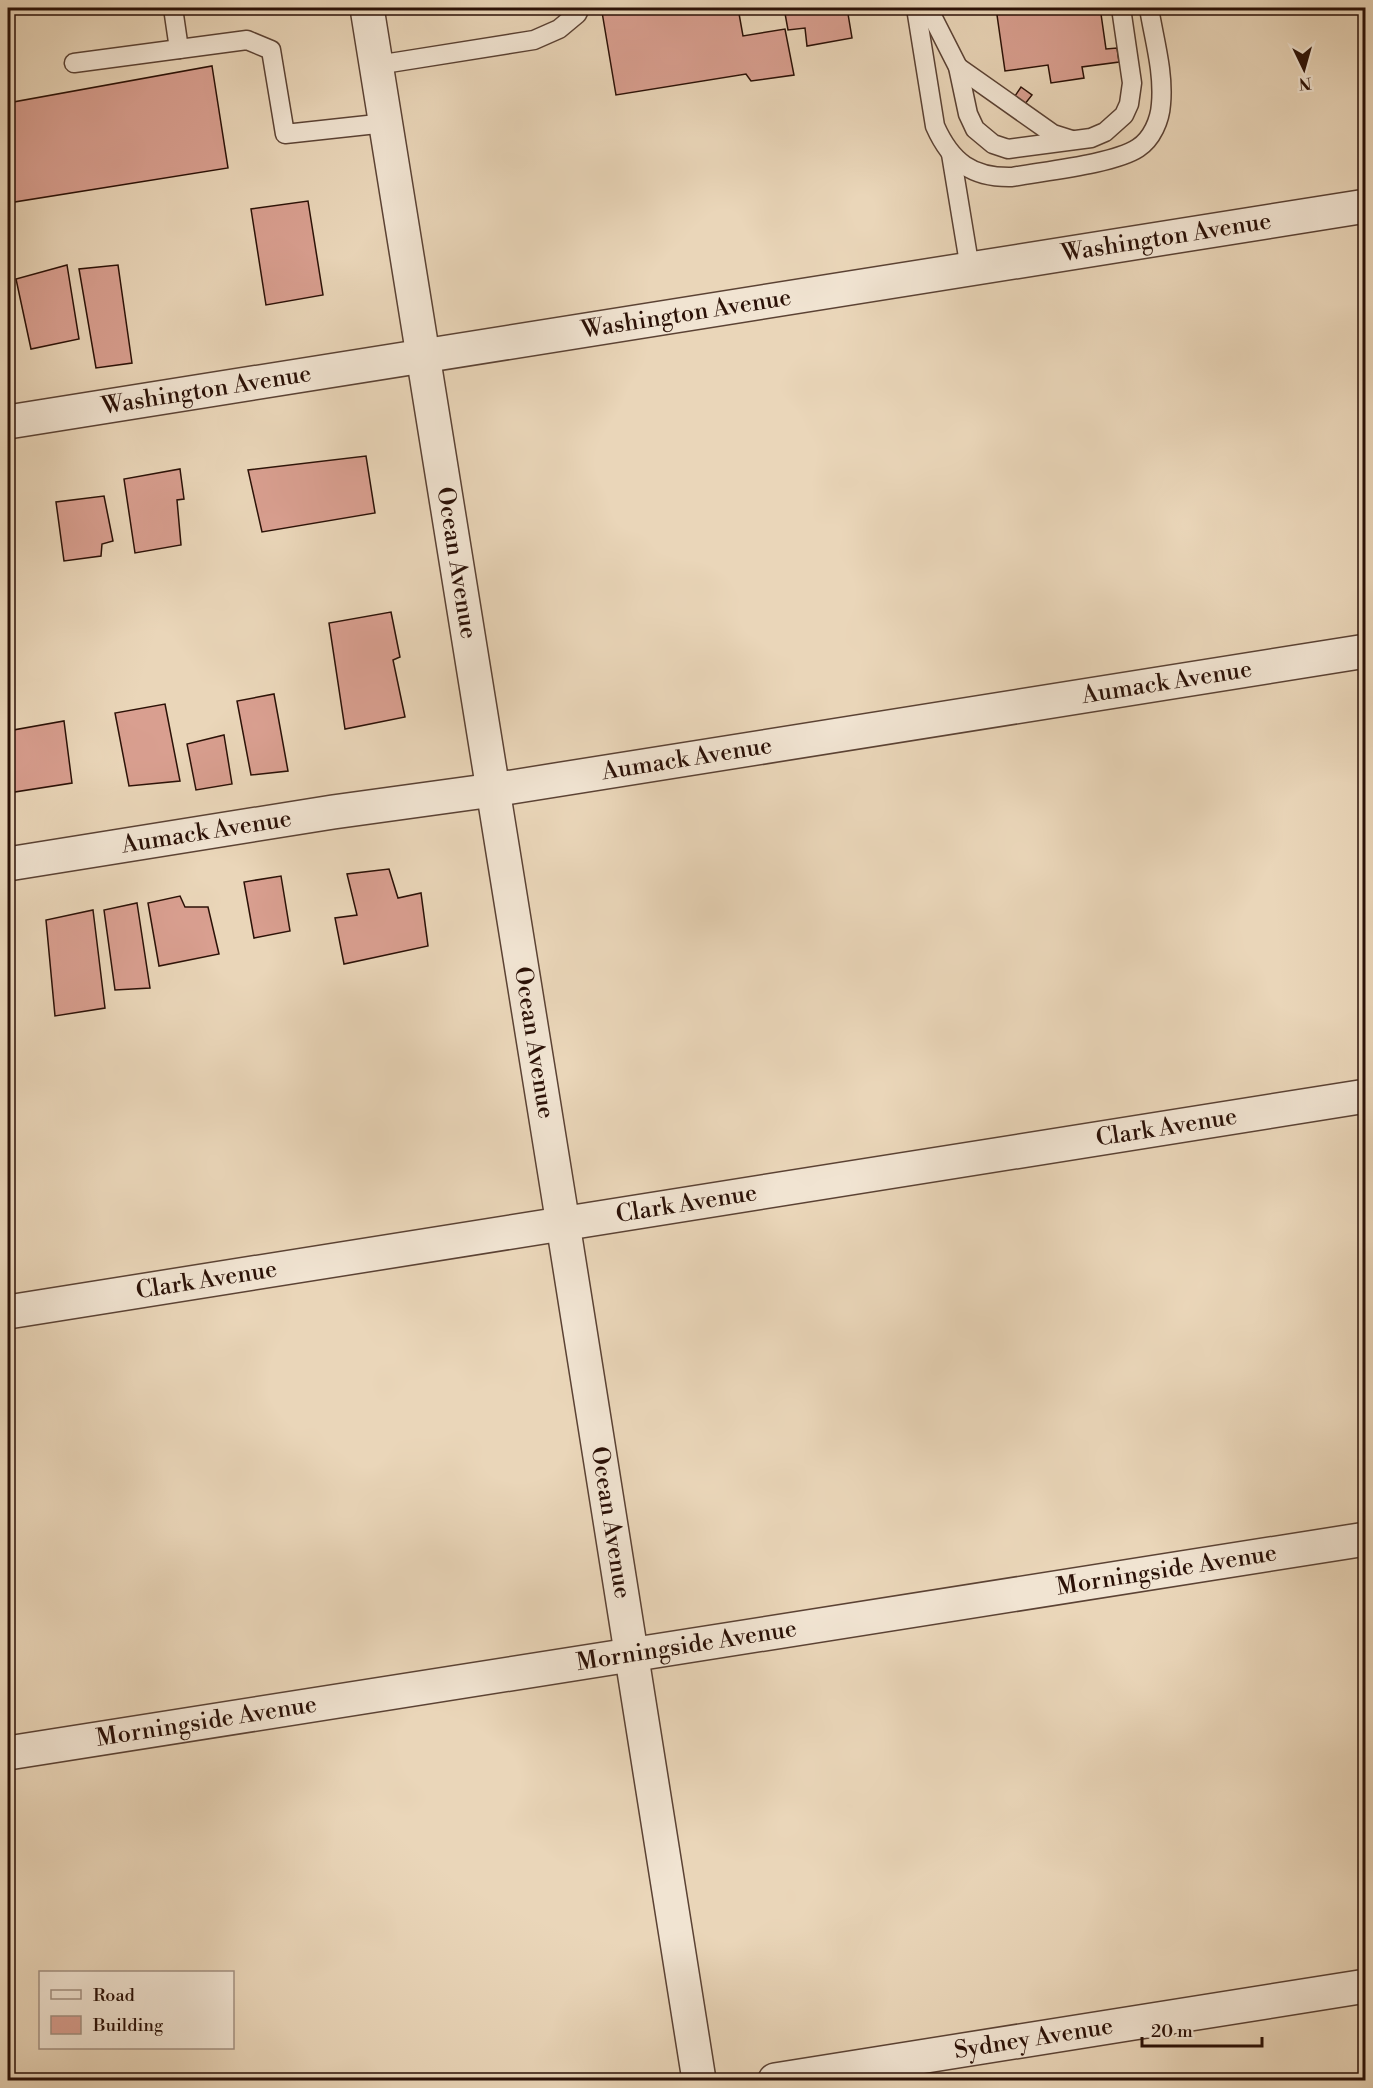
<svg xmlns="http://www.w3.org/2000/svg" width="1373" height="2088" viewBox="0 0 1373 2088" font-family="'Libre Bodoni',serif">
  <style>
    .building { fill: #d99f90; stroke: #2b1107; stroke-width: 1.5 }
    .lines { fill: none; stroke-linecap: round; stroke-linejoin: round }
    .service-casing { stroke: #5b4234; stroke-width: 21 }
    .minor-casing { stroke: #5b4234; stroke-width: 36 }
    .service { stroke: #f1e4d2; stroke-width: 18 }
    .minor { stroke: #f1e4d2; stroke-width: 33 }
    .labels { text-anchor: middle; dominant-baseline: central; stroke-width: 6; stroke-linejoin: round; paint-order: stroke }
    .street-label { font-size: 24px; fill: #2b1107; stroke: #f1e4d2 }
  </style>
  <rect width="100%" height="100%" fill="#ead6b9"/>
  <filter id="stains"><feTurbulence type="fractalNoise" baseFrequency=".00333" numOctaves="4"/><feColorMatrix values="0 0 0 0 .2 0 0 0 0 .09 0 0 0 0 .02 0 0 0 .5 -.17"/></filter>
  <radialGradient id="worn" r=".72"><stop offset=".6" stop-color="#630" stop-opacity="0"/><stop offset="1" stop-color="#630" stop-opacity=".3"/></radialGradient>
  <g class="building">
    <path d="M 631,8 L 738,8 L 743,36 L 785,29 L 794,75 L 751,81 L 746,74 L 616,95 L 602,12 Z"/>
    <path d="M 784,8 L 847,8 L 852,38 L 807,46 L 805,28 L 788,30 Z"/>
    <path d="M 996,8 L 1111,8 L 1111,13 L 1101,14 L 1106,49 L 1117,48 L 1119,62 L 1082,67 L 1084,78 L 1051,83 L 1048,65 L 1005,71 Z"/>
    <path d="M 212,66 L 228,168 L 8,203 L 8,103 Z"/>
    <path d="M 1021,87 L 1032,95 L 1021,109 L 1011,102 Z"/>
    <path d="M 308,201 L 323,295 L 266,305 L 251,209 Z"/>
    <path d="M 67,265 L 79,339 L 31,349 L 16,279 Z"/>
    <path d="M 118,265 L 132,363 L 96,368 L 79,269 Z"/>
    <path d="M 366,456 L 375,513 L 262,532 L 248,470 Z"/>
    <path d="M 180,469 L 184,499 L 177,500 L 181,545 L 135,553 L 124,479 Z"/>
    <path d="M 104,496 L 113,541 L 102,544 L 101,556 L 64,561 L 56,502 Z"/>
    <path d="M 391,612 L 400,657 L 393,660 L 405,717 L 345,729 L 329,623 Z"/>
    <path d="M 274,694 L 288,771 L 251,775 L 237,701 Z"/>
    <path d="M 165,704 L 180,781 L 129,786 L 115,713 Z"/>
    <path d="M 64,721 L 72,783 L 8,793 L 8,731 Z"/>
    <path d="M 224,735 L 232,784 L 196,790 L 187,744 Z"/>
    <path d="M 389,869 L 398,898 L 421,893 L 428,946 L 344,964 L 335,918 L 357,915 L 347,874 Z"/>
    <path d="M 281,876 L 290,931 L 254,938 L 244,882 Z"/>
    <path d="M 180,896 L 185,907 L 208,907 L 219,954 L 159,966 L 148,903 Z"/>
    <path d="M 137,903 L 150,988 L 115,990 L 104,910 Z"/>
    <path d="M 93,910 L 105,1008 L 55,1016 L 46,920 Z"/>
  </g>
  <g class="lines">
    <g class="service-casing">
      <g id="service">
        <path d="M 173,8 L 179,49"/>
        <path d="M 916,8 L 935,126 C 951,162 972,178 1012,177 C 1044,171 1114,164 1138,148 C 1152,139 1160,120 1161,104 C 1164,72 1154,39 1149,8"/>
        <path d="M 928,8 L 958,67 L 968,114 L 975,129 L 993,144 L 1008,149 L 1091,138 L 1105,132 L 1124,115 L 1129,104 L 1132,83 L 1121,8"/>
        <path d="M 74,63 L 247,40 L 271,50 L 285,134 L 386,123"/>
        <path d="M 377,65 L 534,40 L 559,29 L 577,14 L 580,8"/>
        <path d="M 958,67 L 1053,134 L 1072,140"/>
        <path d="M 951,154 L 970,269"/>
      </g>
    </g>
    <g class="minor-casing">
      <g id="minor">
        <path id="s1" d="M 367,8 L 563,1224 L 699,2080"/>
        <path id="s2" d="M 8,422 L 1366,206"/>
        <path id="s3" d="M 8,864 L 333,812 L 493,790 L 1366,651"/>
        <path id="s4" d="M 8,1312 L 1366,1096"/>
        <path id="s5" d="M 8,1753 L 1366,1539"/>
        <path id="s6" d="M 775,2080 L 1366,1986"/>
      </g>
    </g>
    <use href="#service" class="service"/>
    <use href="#minor" class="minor"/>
  </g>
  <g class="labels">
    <g class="street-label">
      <text stroke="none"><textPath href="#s2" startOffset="1173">Washington Avenue</textPath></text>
      <text stroke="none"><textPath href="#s2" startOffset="687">Washington Avenue</textPath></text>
      <text stroke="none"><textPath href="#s2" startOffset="201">Washington Avenue</textPath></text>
      <text stroke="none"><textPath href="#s1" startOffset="562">Ocean Avenue</textPath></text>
      <text stroke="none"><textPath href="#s3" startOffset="1173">Aumack Avenue</textPath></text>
      <text stroke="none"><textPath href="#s3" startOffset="687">Aumack Avenue</textPath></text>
      <text stroke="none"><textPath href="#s3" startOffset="201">Aumack Avenue</textPath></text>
      <text stroke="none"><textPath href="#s1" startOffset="1048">Ocean Avenue</textPath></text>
      <text stroke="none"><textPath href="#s4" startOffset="1173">Clark Avenue</textPath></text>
      <text stroke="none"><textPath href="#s4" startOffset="687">Clark Avenue</textPath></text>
      <text stroke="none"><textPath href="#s4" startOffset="201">Clark Avenue</textPath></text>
      <text stroke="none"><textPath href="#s1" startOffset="1534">Ocean Avenue</textPath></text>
      <text stroke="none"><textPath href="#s5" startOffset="1173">Morningside Avenue</textPath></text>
      <text stroke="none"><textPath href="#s5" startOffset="687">Morningside Avenue</textPath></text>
      <text stroke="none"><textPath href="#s5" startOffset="201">Morningside Avenue</textPath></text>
      <text stroke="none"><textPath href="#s6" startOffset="262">Sydney Avenue</textPath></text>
    </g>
  </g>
  <rect width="1373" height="2088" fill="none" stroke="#ead6b9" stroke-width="30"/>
  <rect x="9" y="9" width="1355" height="2070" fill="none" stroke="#2b1107" stroke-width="3"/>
  <rect x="15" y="15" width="1343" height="2058" fill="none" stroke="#2b1107" stroke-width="1.5"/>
  <rect x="39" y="1971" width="195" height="78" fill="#f1e4d2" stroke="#a29081" stroke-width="1.5"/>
  <rect x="51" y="1990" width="30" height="9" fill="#f1e4d2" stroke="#a29081" stroke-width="1.5"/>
  <text x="93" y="2001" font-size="18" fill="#2b1107">Road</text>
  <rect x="51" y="2016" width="30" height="18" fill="#d99f90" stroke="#a29081" stroke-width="1.5"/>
  <text x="93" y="2031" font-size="18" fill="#2b1107">Building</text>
  <g transform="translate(1304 69) rotate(175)" stroke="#f1e4d2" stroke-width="4.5" paint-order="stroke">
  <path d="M0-4.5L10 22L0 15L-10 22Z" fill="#2b1107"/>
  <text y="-9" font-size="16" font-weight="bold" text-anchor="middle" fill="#2b1107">N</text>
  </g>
  <path d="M1142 2037v9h120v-9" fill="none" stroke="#2b1107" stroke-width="3"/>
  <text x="1151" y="2037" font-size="18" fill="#2b1107" stroke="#f1e4d2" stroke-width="4.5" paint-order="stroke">20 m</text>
  <rect width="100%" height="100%" filter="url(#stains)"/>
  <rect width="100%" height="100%" fill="url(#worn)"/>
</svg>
